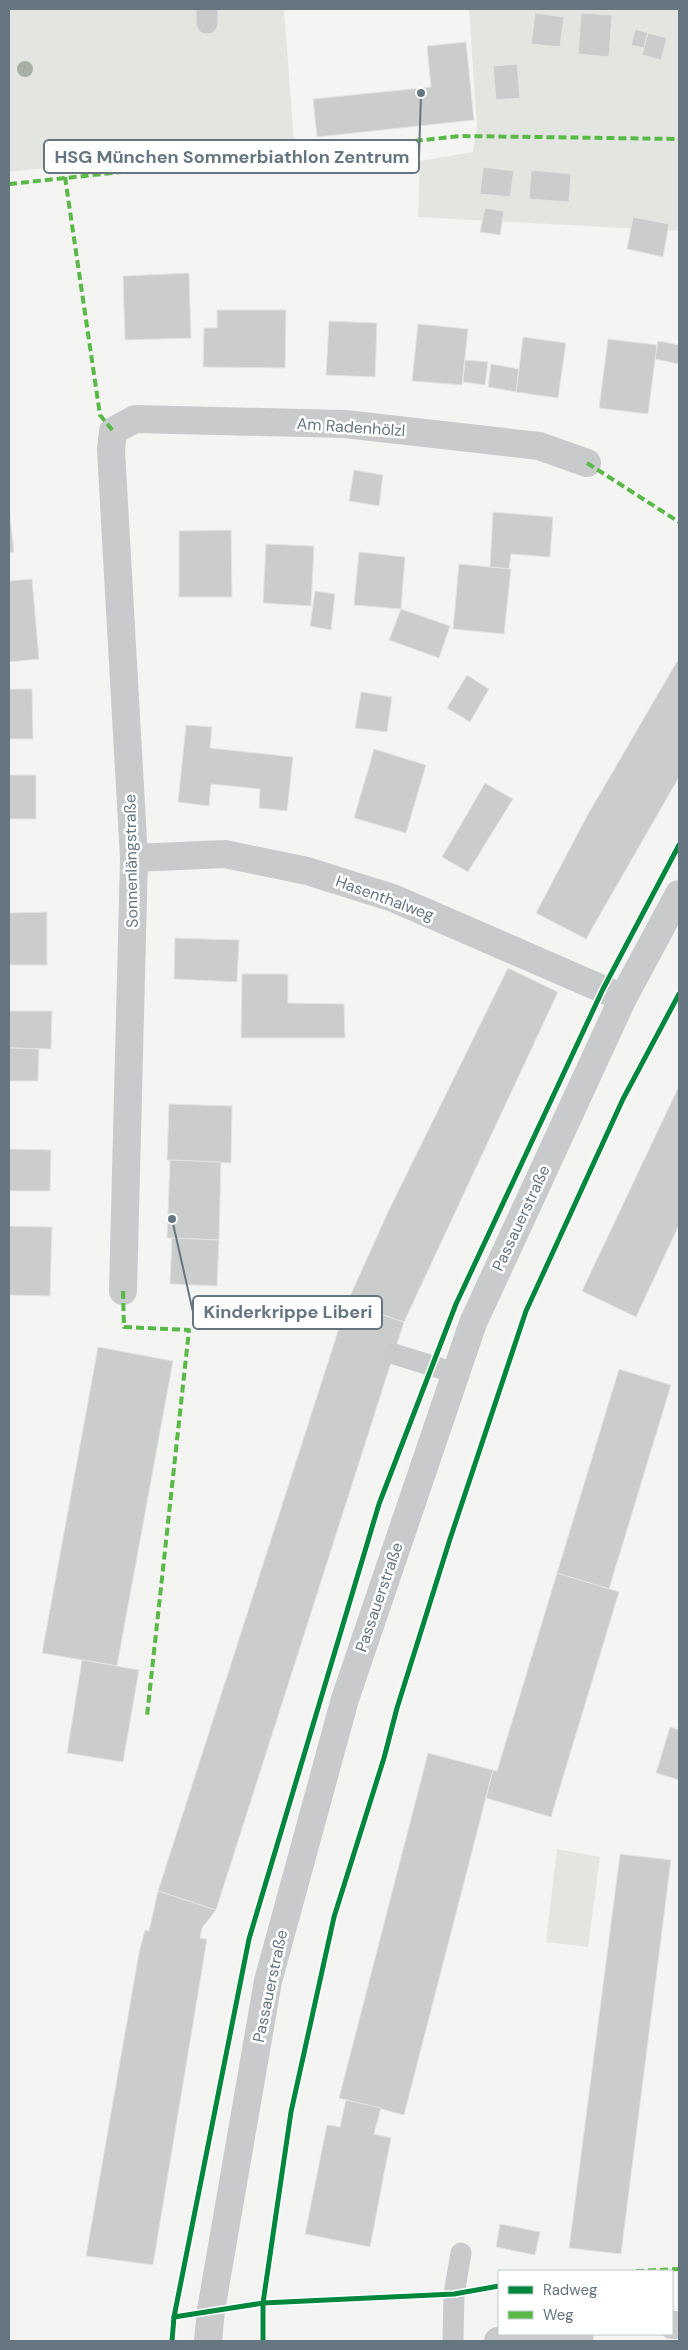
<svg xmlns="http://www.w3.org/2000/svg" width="688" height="2350" viewBox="0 0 688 2350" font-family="'DM Sans',sans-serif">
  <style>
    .green { fill: #e3e6e0 }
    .building { fill: #cbcdcd; stroke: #e4e4e3 }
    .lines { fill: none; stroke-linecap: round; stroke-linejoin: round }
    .service { stroke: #c9cacb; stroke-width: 21 }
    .minor { stroke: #c9cacb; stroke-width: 28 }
    .tertiary { stroke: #c9cacb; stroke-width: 28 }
    .quiet { stroke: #58b947; stroke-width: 4; stroke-dasharray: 8 4; stroke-linecap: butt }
    .cycleway-casing { stroke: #fff; stroke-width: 8 }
    .cycleway { stroke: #00873e; stroke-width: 5 }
    .tree { fill: #a8b0a5 }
    .labels { text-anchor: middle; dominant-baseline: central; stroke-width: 5; stroke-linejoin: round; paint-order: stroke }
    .street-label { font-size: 16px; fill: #667681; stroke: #fff }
    .leader { fill: none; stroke: #667681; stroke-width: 2 }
    .callout-dot { fill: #667681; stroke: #fff; stroke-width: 2 }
    .callout { fill: #fff; stroke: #667681; stroke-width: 2 }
    .callout-label { font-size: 18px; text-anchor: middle; font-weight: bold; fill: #667681 }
  </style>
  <rect width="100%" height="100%" fill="#f4f4f3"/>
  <g class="green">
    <path d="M 9,9 L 284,9 L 294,142 L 9,172 Z"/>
    <path d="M 469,9 L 679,9 L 679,231 L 418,217 L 420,161 L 473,152 L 477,127 Z"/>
    <path d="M 557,1849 L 600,1857 L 588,1947 L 546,1942 Z"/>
  </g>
  <g class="building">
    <path d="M 535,13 L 564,17 L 560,47 L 531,44 Z"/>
    <path d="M 581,13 L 612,15 L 609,57 L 578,54 Z"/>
    <path d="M 635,29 L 648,33 L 644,48 L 631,45 Z"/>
    <path d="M 648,33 L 667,38 L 661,60 L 642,55 Z"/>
    <path d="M 466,42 L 474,120 L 317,137 L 313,99 L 431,87 L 427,46 Z"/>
    <path d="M 517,64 L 520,98 L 496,100 L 493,66 Z"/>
    <path d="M 483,167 L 514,171 L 510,197 L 480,194 Z"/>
    <path d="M 531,170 L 571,174 L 569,202 L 529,199 Z"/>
    <path d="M 485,208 L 504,211 L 500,235 L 480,232 Z"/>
    <path d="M 633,217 L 669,224 L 663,257 L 627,249 Z"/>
    <path d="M 189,273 L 191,338 L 125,340 L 123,276 Z"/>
    <path d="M 217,310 L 286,310 L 285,368 L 203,367 L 204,328 L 217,328 Z"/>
    <path d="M 329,321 L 377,323 L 375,377 L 326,375 Z"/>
    <path d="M 418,324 L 468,329 L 462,385 L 412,381 Z"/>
    <path d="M 523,337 L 566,343 L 558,398 L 516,392 Z"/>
    <path d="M 608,339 L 657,345 L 648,414 L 599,408 Z"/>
    <path d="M 658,341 L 679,345 L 679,364 L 655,359 Z"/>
    <path d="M 465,360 L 488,362 L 485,385 L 463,382 Z"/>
    <path d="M 491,364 L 519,369 L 516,392 L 488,387 Z"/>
    <path d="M 354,470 L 383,475 L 379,506 L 349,501 Z"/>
    <path d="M 9,506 L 14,552 L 9,553 Z"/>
    <path d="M 493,512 L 553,517 L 550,557 L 511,554 L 509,569 L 490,567 Z"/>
    <path d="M 231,530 L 232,597 L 179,597 L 179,531 Z"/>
    <path d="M 266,544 L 314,546 L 311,606 L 263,603 Z"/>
    <path d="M 359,552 L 405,557 L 401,609 L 354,605 Z"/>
    <path d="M 459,564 L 511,569 L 504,634 L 453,629 Z"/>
    <path d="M 32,579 L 39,659 L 9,662 L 9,581 Z"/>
    <path d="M 315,591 L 335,594 L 331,630 L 310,626 Z"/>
    <path d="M 401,609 L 450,626 L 439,658 L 389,640 Z"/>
    <path d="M 679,658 L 679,777 L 586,939 L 536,913 L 587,816 Z"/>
    <path d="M 467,675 L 489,689 L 470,722 L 447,708 Z"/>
    <path d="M 9,689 L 32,689 L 33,739 L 9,739 Z"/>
    <path d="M 361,692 L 392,697 L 387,732 L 355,728 Z"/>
    <path d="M 186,725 L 212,727 L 210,748 L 293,757 L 287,811 L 259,808 L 260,789 L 211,784 L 209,806 L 178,802 Z"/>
    <path d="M 374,749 L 426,765 L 406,833 L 354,818 Z"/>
    <rect x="9" y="775" width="27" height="44"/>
    <path d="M 485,783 L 513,799 L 468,872 L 442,857 Z"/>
    <path d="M 47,912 L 47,965 L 9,965 L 9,913 Z"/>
    <path d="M 175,938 L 239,940 L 237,982 L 174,979 Z"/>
    <path d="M 508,968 L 558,992 L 404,1322 L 347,1303 L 388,1212 Z"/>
    <path d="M 242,974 L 288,974 L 288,1003 L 344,1004 L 345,1038 L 241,1038 Z"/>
    <path d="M 9,1011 L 52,1011 L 51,1049 L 9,1048 Z"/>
    <path d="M 9,1048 L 39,1049 L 38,1081 L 9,1081 Z"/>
    <path d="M 679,1086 L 679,1225 L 636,1317 L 582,1291 Z"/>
    <path d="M 169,1104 L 232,1106 L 231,1163 L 167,1160 Z"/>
    <path d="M 9,1149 L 51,1150 L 50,1191 L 9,1191 Z"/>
    <path d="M 170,1160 L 221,1162 L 219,1240 L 167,1238 Z"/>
    <path d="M 9,1226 L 52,1227 L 50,1296 L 9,1295 Z"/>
    <path d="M 172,1238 L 219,1240 L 217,1286 L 170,1284 Z"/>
    <path d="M 347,1303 L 404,1322 L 216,1910 L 158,1891 Z"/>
    <path d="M 98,1347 L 173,1361 L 117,1666 L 42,1653 Z"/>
    <path d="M 619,1369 L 671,1385 L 609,1589 L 557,1573 Z"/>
    <path d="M 557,1573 L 619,1592 L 551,1817 L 486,1798 L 493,1770 L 497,1771 Z"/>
    <path d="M 82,1660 L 139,1670 L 123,1762 L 67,1753 Z"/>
    <path d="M 670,1727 L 679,1730 L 679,1780 L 656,1773 Z"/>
    <path d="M 428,1753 L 493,1770 L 404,2115 L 339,2098 Z"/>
    <path d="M 620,1854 L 671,1860 L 621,2254 L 569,2248 Z"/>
    <path d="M 158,1891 L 216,1910 L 202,1928 L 200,1938 L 207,1939 L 153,2265 L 86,2256 L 139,1953 L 145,1930 L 149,1931 Z"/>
    <path d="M 346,2100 L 381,2108 L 374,2134 L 391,2138 L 370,2247 L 305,2234 L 327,2125 L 340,2127 Z"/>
    <path d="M 500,2224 L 540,2232 L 535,2255 L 496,2247 Z"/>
  </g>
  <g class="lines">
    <g class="service">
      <path d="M 207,23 L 207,9"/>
      <path d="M 394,1354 L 455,1373"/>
      <path d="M 453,2341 L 454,2294 L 461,2253"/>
    </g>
    <g class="minor">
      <path d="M 134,858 L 225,854 L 307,871 L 393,898 L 623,998"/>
      <path d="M 123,1291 L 134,858 L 111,450 L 113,431 L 135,419 L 345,424 L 539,446 L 587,463"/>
      <path d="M 672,2325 L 679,2325"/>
      <path d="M 498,2341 L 580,2334"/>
    </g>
    <path class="tertiary" d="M 208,2341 L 211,2310 L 268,1981 L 345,1699 L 473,1323 L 623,998 L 679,894"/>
    <g class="quiet">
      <path d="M 65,177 L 100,415 L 113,431"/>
      <path d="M 9,184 L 461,136 L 679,139"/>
      <path d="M 587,463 L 679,522"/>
      <path d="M 123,1291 L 124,1327 L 189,1330 L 147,1716"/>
      <path d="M 636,2271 L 679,2269"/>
    </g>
    <g class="cycleway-casing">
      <g id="cycleway">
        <path d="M 174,2317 L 263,2303 L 454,2294 L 499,2286"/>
        <path d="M 172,2341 L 174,2317 L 249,1939 L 379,1504 L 456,1304 L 603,989 L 679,845"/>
        <path d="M 263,2341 L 263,2303 L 291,2112 L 334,1917 L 384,1758 L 397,1708 L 450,1539 L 526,1311 L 623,1099 L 679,994"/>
      </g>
    </g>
    <use href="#cycleway" class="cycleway"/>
  </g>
  <circle class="tree" cx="25" cy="69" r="8"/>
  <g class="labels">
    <g class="street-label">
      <text transform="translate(351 427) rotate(4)">Am Radenhölzl</text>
      <text transform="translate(131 861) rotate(-91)">Sonnenlängstraße</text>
      <text transform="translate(385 898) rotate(20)">Hasenthalweg</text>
      <text transform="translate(521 1218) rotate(-65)">Passauerstraße</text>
      <text transform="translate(379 1597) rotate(-71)">Passauerstraße</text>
      <text transform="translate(270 1986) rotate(-78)">Passauerstraße</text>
    </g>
  </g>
  <path class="leader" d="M421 93L419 157M172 1219L193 1312"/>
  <g class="callout-dot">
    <circle cx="421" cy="93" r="5"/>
    <circle cx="172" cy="1219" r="5"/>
  </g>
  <g class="callout">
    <rect x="44" y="140" width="375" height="33" rx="5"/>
    <rect x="193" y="1296" width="189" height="33" rx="5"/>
  </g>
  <g class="callout-label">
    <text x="232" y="163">HSG München Sommerbiathlon Zentrum</text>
    <text x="288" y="1318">Kinderkrippe Liberi</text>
  </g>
  <rect width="688" height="2350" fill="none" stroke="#667681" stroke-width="20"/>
  <rect x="498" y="2270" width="175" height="65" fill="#ffffff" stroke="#c2c8cd"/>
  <rect x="508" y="2286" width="25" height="8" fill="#00873e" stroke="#c2c8cd"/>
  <text x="543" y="2295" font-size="15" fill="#667681">Radweg</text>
  <rect x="508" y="2311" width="25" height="8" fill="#58b947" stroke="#c2c8cd"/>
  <text x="543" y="2320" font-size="15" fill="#667681">Weg</text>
</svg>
